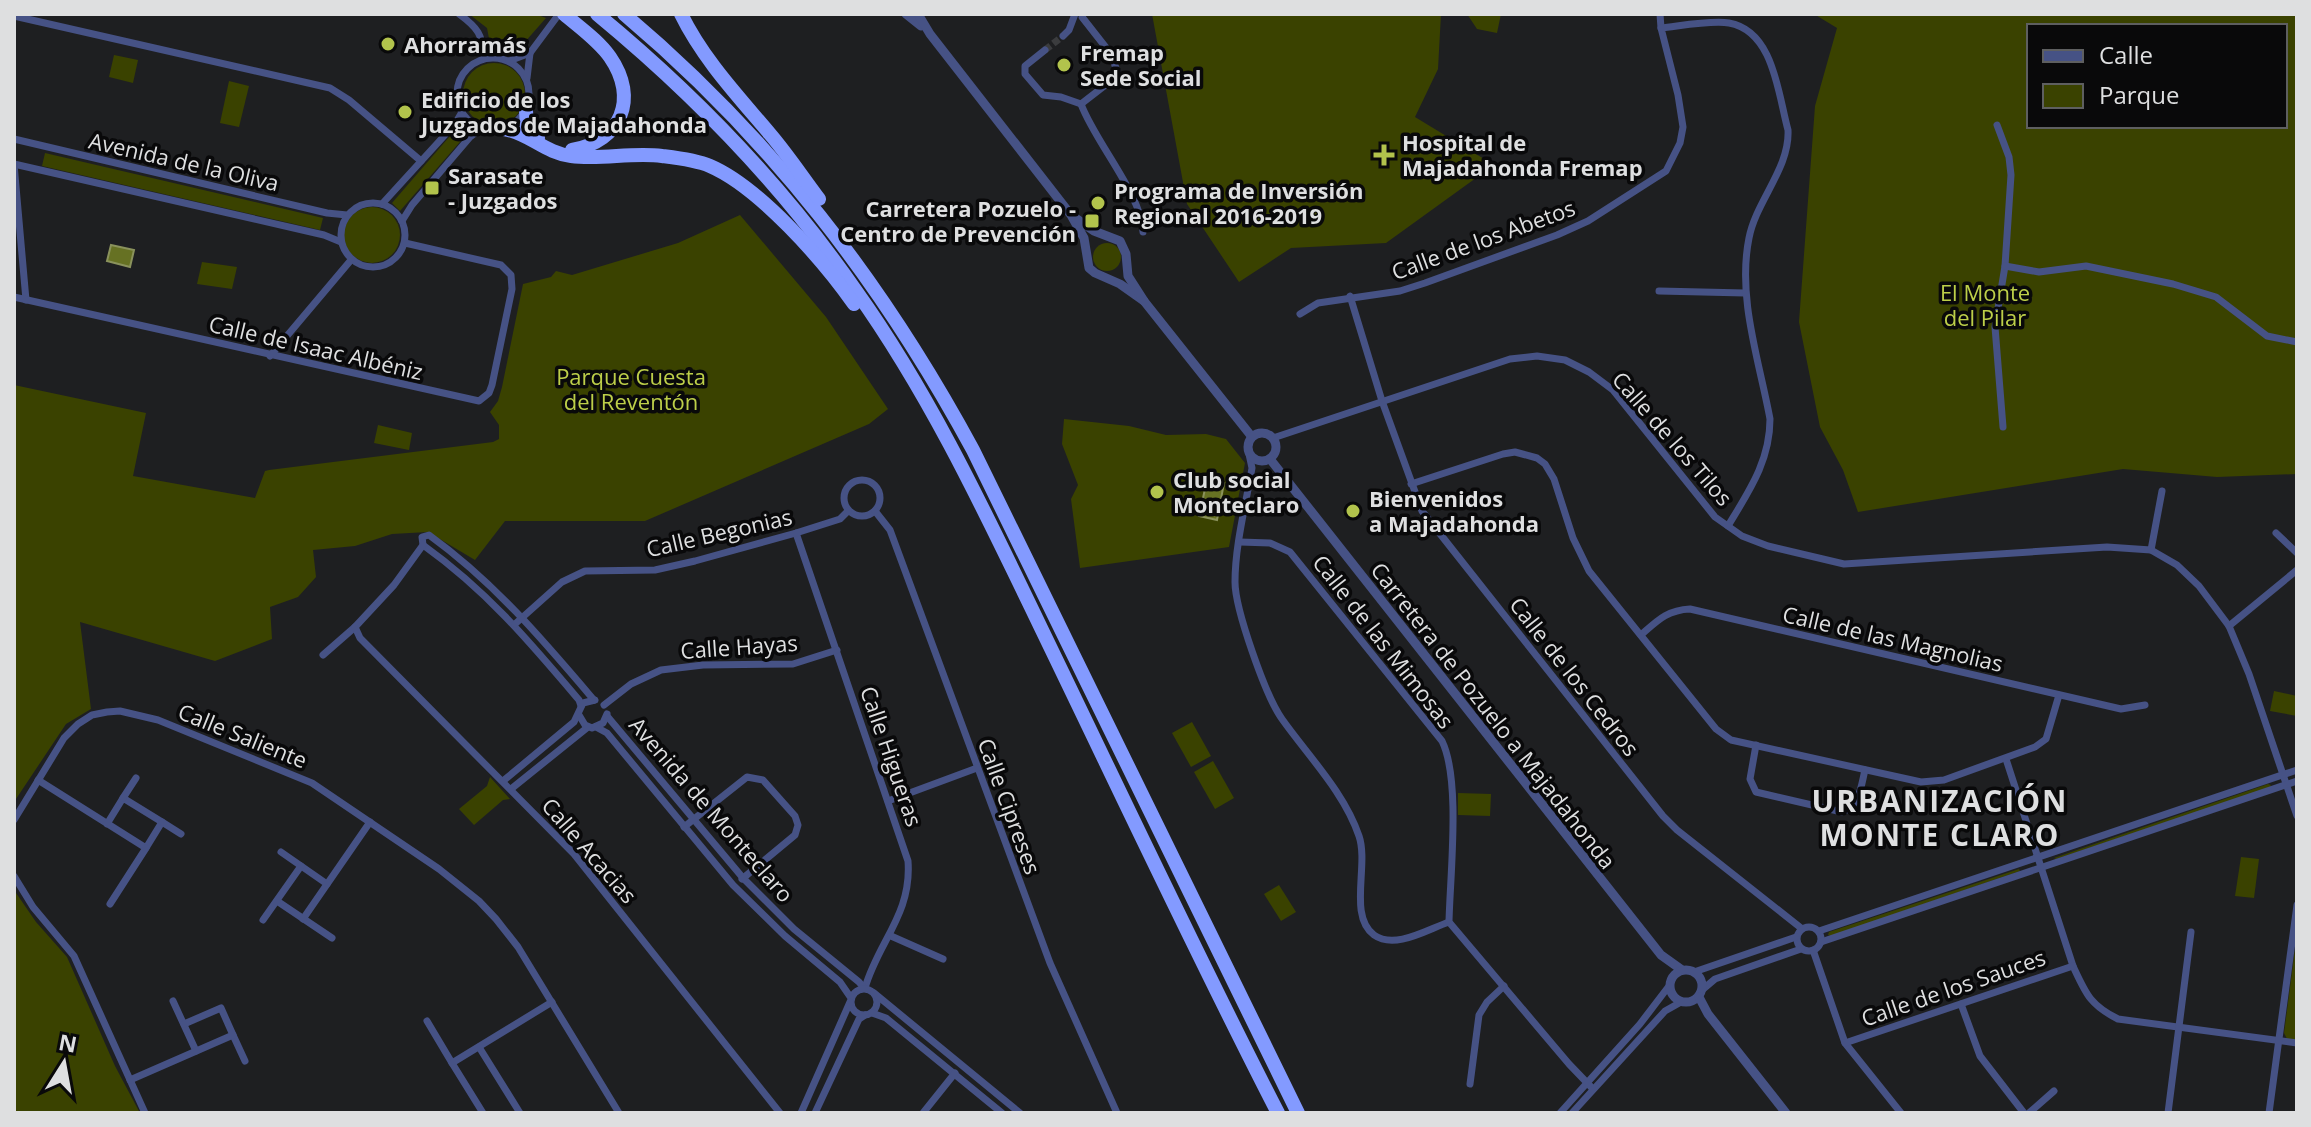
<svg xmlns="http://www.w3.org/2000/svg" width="2311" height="1127" viewBox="0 0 2311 1127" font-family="'Open Sans',sans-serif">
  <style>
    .green { fill: #3a4200; fill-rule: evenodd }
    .water { fill: #667123; stroke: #8a925c; stroke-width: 2 }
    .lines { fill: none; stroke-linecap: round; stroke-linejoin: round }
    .minor-tunnel { stroke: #3b3c3e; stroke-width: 7; stroke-dasharray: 7 3.5; stroke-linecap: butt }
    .minor { stroke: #465285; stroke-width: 7 }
    .tertiary { stroke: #465285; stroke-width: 9 }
    .motorway { stroke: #839aff; stroke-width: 14 }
    .poi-dot { fill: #b2c34c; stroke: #09090a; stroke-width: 3 }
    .labels { text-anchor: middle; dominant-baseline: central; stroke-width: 7; stroke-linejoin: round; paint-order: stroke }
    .poi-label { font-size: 22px; font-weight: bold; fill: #dedfe0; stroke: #09090a; text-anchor: start }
    .street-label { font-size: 22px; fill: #dedfe0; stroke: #09090a }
    .park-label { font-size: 22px; fill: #bdcf49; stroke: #09090a }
    .district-label { font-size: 30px; font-weight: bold; letter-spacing: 2px; fill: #dedfe0; stroke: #09090a }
  </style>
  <rect width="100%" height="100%" fill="#1e1f21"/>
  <g class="green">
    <path d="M 469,14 L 535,14 L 546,18 L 517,51 L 497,51 L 491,49 L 487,28 Z"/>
    <path d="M 1152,14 L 1441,14 L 1438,69 L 1415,117 L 1494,165 L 1386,243 L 1291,248 L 1239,282 L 1187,204 Z"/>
    <path d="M 1467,14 L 1501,14 L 1497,33 L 1477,29 Z"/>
    <path d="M 1814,14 L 2297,14 L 2297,474 L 2217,477 L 2123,469 L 1858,512 L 1843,470 L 1820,427 L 1799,322 L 1815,106 L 1837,28 ZM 2029,26 L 2285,26 L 2285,126 L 2029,126 Z"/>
    <path d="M 114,55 L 138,60 L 133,83 L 109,77 Z"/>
    <circle cx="494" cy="94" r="31"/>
    <path d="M 229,81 L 249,86 L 239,127 L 220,123 Z"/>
    <path d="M 463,121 L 472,128 L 400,211 L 392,203 Z"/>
    <path d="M 45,153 L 323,218 L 320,230 L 42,166 Z"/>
    <circle cx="372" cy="235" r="28"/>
    <path d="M 740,215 L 826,317 L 888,409 L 869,424 L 645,521 L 505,521 L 475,560 L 428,532 L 392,534 L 355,546 L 313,550 L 316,577 L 298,597 L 270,607 L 272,639 L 215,661 L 80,622 L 91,709 L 66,724 L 14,802 L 14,385 L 146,413 L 133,476 L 255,498 L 265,471 L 269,470 L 493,442 L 499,439 L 499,425 L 490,412 L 498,401 L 502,387 L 523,284 L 551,277 L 556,271 L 572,275 L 678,243 Z"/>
    <circle cx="1107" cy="257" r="14"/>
    <path d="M 202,262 L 237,267 L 232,289 L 197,284 Z"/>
    <path d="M 1064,419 L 1129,426 L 1166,435 L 1206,434 L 1226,439 L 1245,463 L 1229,547 L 1080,568 L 1071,499 L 1078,485 L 1062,444 Z"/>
    <path d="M 378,425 L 412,433 L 409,450 L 374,443 Z"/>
    <path d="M 2274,691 L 2297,696 L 2297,716 L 2270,711 Z"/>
    <path d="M 1192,722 L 1211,756 L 1191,767 L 1172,733 Z"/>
    <path d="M 1213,761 L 1234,798 L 1215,809 L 1194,772 Z"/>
    <path d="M 490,777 L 510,799 L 503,800 L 474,825 L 459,809 L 487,786 Z"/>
    <path d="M 2268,784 L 2271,785 L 2269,788 L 2056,859 L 2054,858 Z"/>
    <path d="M 1458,793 L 1491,794 L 1490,816 L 1458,815 Z"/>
    <path d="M 2241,857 L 2259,859 L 2254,898 L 2235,896 Z"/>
    <path d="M 2019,869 L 2020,871 L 1831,936 L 1828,935 L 1829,932 Z"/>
    <path d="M 1279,885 L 1296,912 L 1281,921 L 1264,894 Z"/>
    <path d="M 14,890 L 36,922 L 67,957 L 115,1066 L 140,1113 L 14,1113 Z"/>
    <path d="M 2297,934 L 2297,1039 L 2296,1040 L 2287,1039 L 2284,1033 Z"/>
  </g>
  <g class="water">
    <path d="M 111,245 L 134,250 L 130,267 L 107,261 Z"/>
    <path d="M 1207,480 L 1224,483 L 1217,520 L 1199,516 Z"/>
  </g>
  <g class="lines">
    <path class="minor-tunnel" d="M 1045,50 L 1063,36"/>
    <g class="minor">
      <path d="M 459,14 C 478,28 482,34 485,58"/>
      <path d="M 1660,14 L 1661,28"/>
      <path d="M 14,16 L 330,88 L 349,100 L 421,161"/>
      <path d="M 1063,36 L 1069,30 L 1075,14"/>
      <path d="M 1045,50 L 1025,66 L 1025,74 L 1043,95 L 1061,97 L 1081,104 L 1112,80 L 1117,71 L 1111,54 L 1082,17 L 1083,14"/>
      <circle cx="493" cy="94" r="36"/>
      <path d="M 509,61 L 530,53"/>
      <path d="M 527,78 L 530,53 L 559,14"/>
      <path d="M 1081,104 C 1095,142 1142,195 1143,232"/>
      <path d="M 1997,125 L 2009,157 L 2011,175 L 2005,266 L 1995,327 L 2003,427"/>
      <path d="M 14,139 L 327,213 L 347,215"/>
      <path d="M 14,164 L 324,235 L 341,242"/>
      <path d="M 14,164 L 26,300"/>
      <circle cx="373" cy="235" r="32"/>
      <path d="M 382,204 L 455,124 L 462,112"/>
      <path d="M 402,221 L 412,205 L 470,137 L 482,128"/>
      <path d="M 2005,266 L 2039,272 L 2086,266 L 2173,284 L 2216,297 L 2267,336 L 2297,342"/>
      <path d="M 1659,291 L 1745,293"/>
      <path d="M 1350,296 L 1382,401 L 1422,511 L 1663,816 L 1677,830 L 1801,928"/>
      <path d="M 14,297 L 479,401 L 489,393 L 492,385 L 512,289 L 511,275 L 501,265 L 405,243"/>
      <path d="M 1300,314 L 1318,303 L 1400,291 L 1425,283 L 1557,235 L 1588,221 L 1666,171 L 1680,143 L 1683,127 L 1678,95 L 1661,28 C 1680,26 1711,20 1729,23 C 1774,31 1778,94 1788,130 C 1790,168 1756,201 1749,238 C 1737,297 1759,360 1770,419 C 1770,461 1749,491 1728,526"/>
      <path d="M 270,356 L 351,260"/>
      <path d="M 1273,438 L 1510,359 L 1537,356 L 1565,360 L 1589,372 L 1613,390 L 1715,517 L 1742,536 L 1768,546 L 1844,564 L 2107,547 L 2151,550 L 2177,565 L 2199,586 L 2229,626 L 2249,674 L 2297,816"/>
      <path d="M 1249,454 L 1252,468 C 1246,504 1235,545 1235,582 C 1235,609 1266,697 1282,719 C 1309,757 1344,792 1359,836 C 1369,865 1348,916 1374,935 C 1395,950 1428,929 1449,922"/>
      <circle cx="862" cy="498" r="18"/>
      <path d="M 1411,484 L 1503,454 L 1515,452 L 1537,458 L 1545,464 L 1554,479 L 1573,538 L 1589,571 L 1716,729 L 1731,740 L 1921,782 L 1944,780 L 2035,747 L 2046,739 L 2059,695"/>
      <path d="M 875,511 L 890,530 L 1050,963 L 1117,1113"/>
      <path d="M 796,533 L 908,861 C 912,914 878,942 865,988"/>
      <path d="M 2276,533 L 2297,553"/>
      <path d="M 1240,542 L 1270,543 L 1290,552 L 1442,741 C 1461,780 1450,875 1449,922 L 1569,1064 L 1593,1089"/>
      <path d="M 423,545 C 487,591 529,641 579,700 L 581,706"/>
      <path d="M 2151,550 L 2162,491"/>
      <path d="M 515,624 L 562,582 L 585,571 L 655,570 L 695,561 L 796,533 L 840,519 L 848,511"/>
      <path d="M 2229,626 L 2297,570"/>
      <path d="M 1641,635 C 1657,621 1667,610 1690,609 L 2121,709 L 2145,705"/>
      <path d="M 323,655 L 355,627"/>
      <path d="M 594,700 C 543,640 494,582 429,535 L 422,537 L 423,545 L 394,585 L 355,627 L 360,638 L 574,854 L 780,1113"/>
      <path d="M 604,705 L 631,684 L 661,670 L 703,665 L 793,664 L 837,650"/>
      <path d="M 579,715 L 585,725 L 592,728 L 603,723 L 607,714"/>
      <path d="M 607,716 L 743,878 L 794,929 L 859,982 L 864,988"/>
      <path d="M 596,727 L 607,733 L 733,885 L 785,936 L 840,982 L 851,998"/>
      <path d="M 1756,745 L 1750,779 L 1756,792 L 1842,812 C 1860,806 1861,786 1865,770"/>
      <path d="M 2006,759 L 2073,966 C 2086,994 2090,1005 2118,1019 L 2297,1043"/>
      <path d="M 38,780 L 146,848 L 162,822 L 123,798 L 107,824"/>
      <path d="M 503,781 L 574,722 L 583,703 L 595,700"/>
      <path d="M 511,789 L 588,727"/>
      <path d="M 123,798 L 136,778"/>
      <path d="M 888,801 L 977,768"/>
      <path d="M 14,820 L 64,738 L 78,724 L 92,715 L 107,712 L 120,711 L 158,720 L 312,783 L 439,869 L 479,901 L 496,919 L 518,947 L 619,1113"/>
      <path d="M 162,822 L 181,834"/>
      <path d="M 684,827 L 747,777 L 763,780 L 795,816 L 798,825 L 795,835 L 742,879"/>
      <path d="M 281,852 L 327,884"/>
      <path d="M 14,876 L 33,907 L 74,956 L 145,1113"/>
      <path d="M 277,901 L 332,938"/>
      <path d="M 110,904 L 146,848"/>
      <path d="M 303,919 L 370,822"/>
      <path d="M 263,920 L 301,866"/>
      <circle cx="1809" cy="939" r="12"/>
      <path d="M 1819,931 L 2297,770"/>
      <path d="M 891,936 L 943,959"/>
      <path d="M 1821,942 L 2297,781"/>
      <path d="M 1813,950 L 1845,1043 L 1901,1113"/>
      <path d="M 1694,972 L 1796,937"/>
      <circle cx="864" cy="1002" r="13"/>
      <path d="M 1702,990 L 1715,979 L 1801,949"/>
      <path d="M 874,993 L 1020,1113"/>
      <path d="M 173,1001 L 196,1051"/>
      <path d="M 1961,1004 L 1980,1056 L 2024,1113"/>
      <path d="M 872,1013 L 886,1018 L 1002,1113"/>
      <path d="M 427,1021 L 452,1063"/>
      <path d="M 233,1035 L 245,1061"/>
      <path d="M 1845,1043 L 2073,966"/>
      <path d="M 479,1047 L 520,1113"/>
      <path d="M 130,1080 L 233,1035 L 221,1008 L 184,1024"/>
      <path d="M 1470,1084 L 1479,1015 L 1487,1002 L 1504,986"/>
      <path d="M 483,1113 L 452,1063 L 552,1002"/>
      <path d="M 801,1113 L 850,1002"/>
      <path d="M 815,1113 L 859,1019 L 865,1015"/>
      <path d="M 923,1113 L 955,1073"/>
      <path d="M 1560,1113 L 1640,1024 L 1669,986"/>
      <path d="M 1572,1113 L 1665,1011 L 1681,1002"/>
      <path d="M 2029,1113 L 2054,1091"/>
      <path d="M 2168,1113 L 2191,932"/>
      <path d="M 2269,1113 L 2297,905"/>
    </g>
    <g class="tertiary">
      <path d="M 906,14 L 921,26"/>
      <path d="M 918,14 L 930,34 L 1071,215 L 1084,238 L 1089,268 L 1095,273 L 1120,284 L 1144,301"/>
      <path d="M 1074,217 L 1094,231 L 1120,241 L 1126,254 L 1128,276 L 1144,301 L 1252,437"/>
      <circle cx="1262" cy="447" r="14"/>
      <path d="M 1270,459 L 1661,955 L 1682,970"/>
      <circle cx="1686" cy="986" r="16"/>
      <path d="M 1699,997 L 1708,1014 L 1786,1113"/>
    </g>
    <g class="motorway">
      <path d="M 564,14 C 579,27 598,40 610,57 C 639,99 621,141 572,150"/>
      <path d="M 597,14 C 694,94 784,187 856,291 C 931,396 986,514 1042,630 C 1120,791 1196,954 1278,1113"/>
      <path d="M 624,14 C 771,138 882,282 973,450 L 1298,1113"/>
      <path d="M 681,14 C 703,59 738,96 770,134 C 788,155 803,178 819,199"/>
      <path d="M 526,111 L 527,126 L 538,138"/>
      <path d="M 504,129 C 529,133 545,153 571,156 C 601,160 632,152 662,156 C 678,158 696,160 710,166 C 759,187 823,260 854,304"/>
    </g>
  </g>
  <g class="poi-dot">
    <circle cx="388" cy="44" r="8"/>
    <circle cx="1064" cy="65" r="8"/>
    <circle cx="405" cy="112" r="8"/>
    <path d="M1380 143h8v8h8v8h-8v8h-8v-8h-8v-8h8z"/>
    <rect x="424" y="180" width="16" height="16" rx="4"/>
    <circle cx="1098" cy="203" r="8"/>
    <rect x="1084" y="213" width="16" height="16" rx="4"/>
    <circle cx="1157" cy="492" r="8"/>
    <circle cx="1353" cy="511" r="8"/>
  </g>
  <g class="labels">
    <g class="poi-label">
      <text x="404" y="44">Ahorramás</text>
      <text x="1080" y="52">Fremap<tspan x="1080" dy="25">Sede Social</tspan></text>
      <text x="421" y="99">Edificio de los<tspan x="421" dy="25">Juzgados de Majadahonda</tspan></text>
      <text x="1402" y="142">Hospital de<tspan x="1402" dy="25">Majadahonda Fremap</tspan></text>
      <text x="448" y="175">Sarasate<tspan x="448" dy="25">- Juzgados</tspan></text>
      <text x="1114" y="190">Programa de Inversión<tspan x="1114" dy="25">Regional 2016-2019</tspan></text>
      <text x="1076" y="208" text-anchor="end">Carretera Pozuelo -<tspan x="1076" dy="25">Centro de Prevención</tspan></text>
      <text x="1173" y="479">Club social<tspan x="1173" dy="25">Monteclaro</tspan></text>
      <text x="1369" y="498">Bienvenidos<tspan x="1369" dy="25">a Majadahonda</tspan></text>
    </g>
    <g class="street-label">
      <text transform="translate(184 161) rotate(13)">Avenida de la Oliva</text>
      <text transform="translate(1483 239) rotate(-20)">Calle de los Abetos</text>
      <text transform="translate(316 347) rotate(13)">Calle de Isaac Albéniz</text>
      <text transform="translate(1673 438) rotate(49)">Calle de los Tilos</text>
      <text transform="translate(719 532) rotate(-13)">Calle Begonias</text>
      <text transform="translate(1893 638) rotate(13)">Calle de las Magnolias</text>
      <text transform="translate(1384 641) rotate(52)">Calle de las Mimosas</text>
      <text transform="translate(739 646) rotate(-4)">Calle Hayas</text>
      <text transform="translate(1575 676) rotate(52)">Calle de los Cedros</text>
      <text transform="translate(1494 715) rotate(52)">Carretera de Pozuelo a Majadahonda</text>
      <text transform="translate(243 735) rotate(22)">Calle Saliente</text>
      <text transform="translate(892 756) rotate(71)">Calle Higueras</text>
      <text transform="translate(1010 806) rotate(70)">Calle Cipreses</text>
      <text transform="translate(712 809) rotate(49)">Avenida de Monteclaro</text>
      <text transform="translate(590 850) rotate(49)">Calle Acacias</text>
      <text transform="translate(1953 987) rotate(-19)">Calle de los Sauces</text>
    </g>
    <g class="park-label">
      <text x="1985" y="292">El Monte<tspan x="1985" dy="25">del Pilar</tspan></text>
      <text x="631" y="376">Parque Cuesta<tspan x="631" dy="25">del Reventón</tspan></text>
    </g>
    <g class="district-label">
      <text x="1940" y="800">URBANIZACIÓN<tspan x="1940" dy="34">MONTE CLARO</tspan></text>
    </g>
  </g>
  <rect width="2311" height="1127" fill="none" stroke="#dedfe0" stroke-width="32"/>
  <rect x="2027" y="24" width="260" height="104" fill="#09090a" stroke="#5e5f60" stroke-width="2"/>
  <rect x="2043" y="50" width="40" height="12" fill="#465285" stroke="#5e5f60" stroke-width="2"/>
  <text x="2099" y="64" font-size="24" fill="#dedfe0">Calle</text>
  <rect x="2043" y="84" width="40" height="24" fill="#3a4200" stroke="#5e5f60" stroke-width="2"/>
  <text x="2099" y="104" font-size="24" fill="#dedfe0">Parque</text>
  <g transform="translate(64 1063) rotate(11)" stroke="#09090a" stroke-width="6" paint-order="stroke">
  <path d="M0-6L14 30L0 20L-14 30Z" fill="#dedfe0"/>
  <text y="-12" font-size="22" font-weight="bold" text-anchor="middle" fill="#dedfe0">N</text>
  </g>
</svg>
